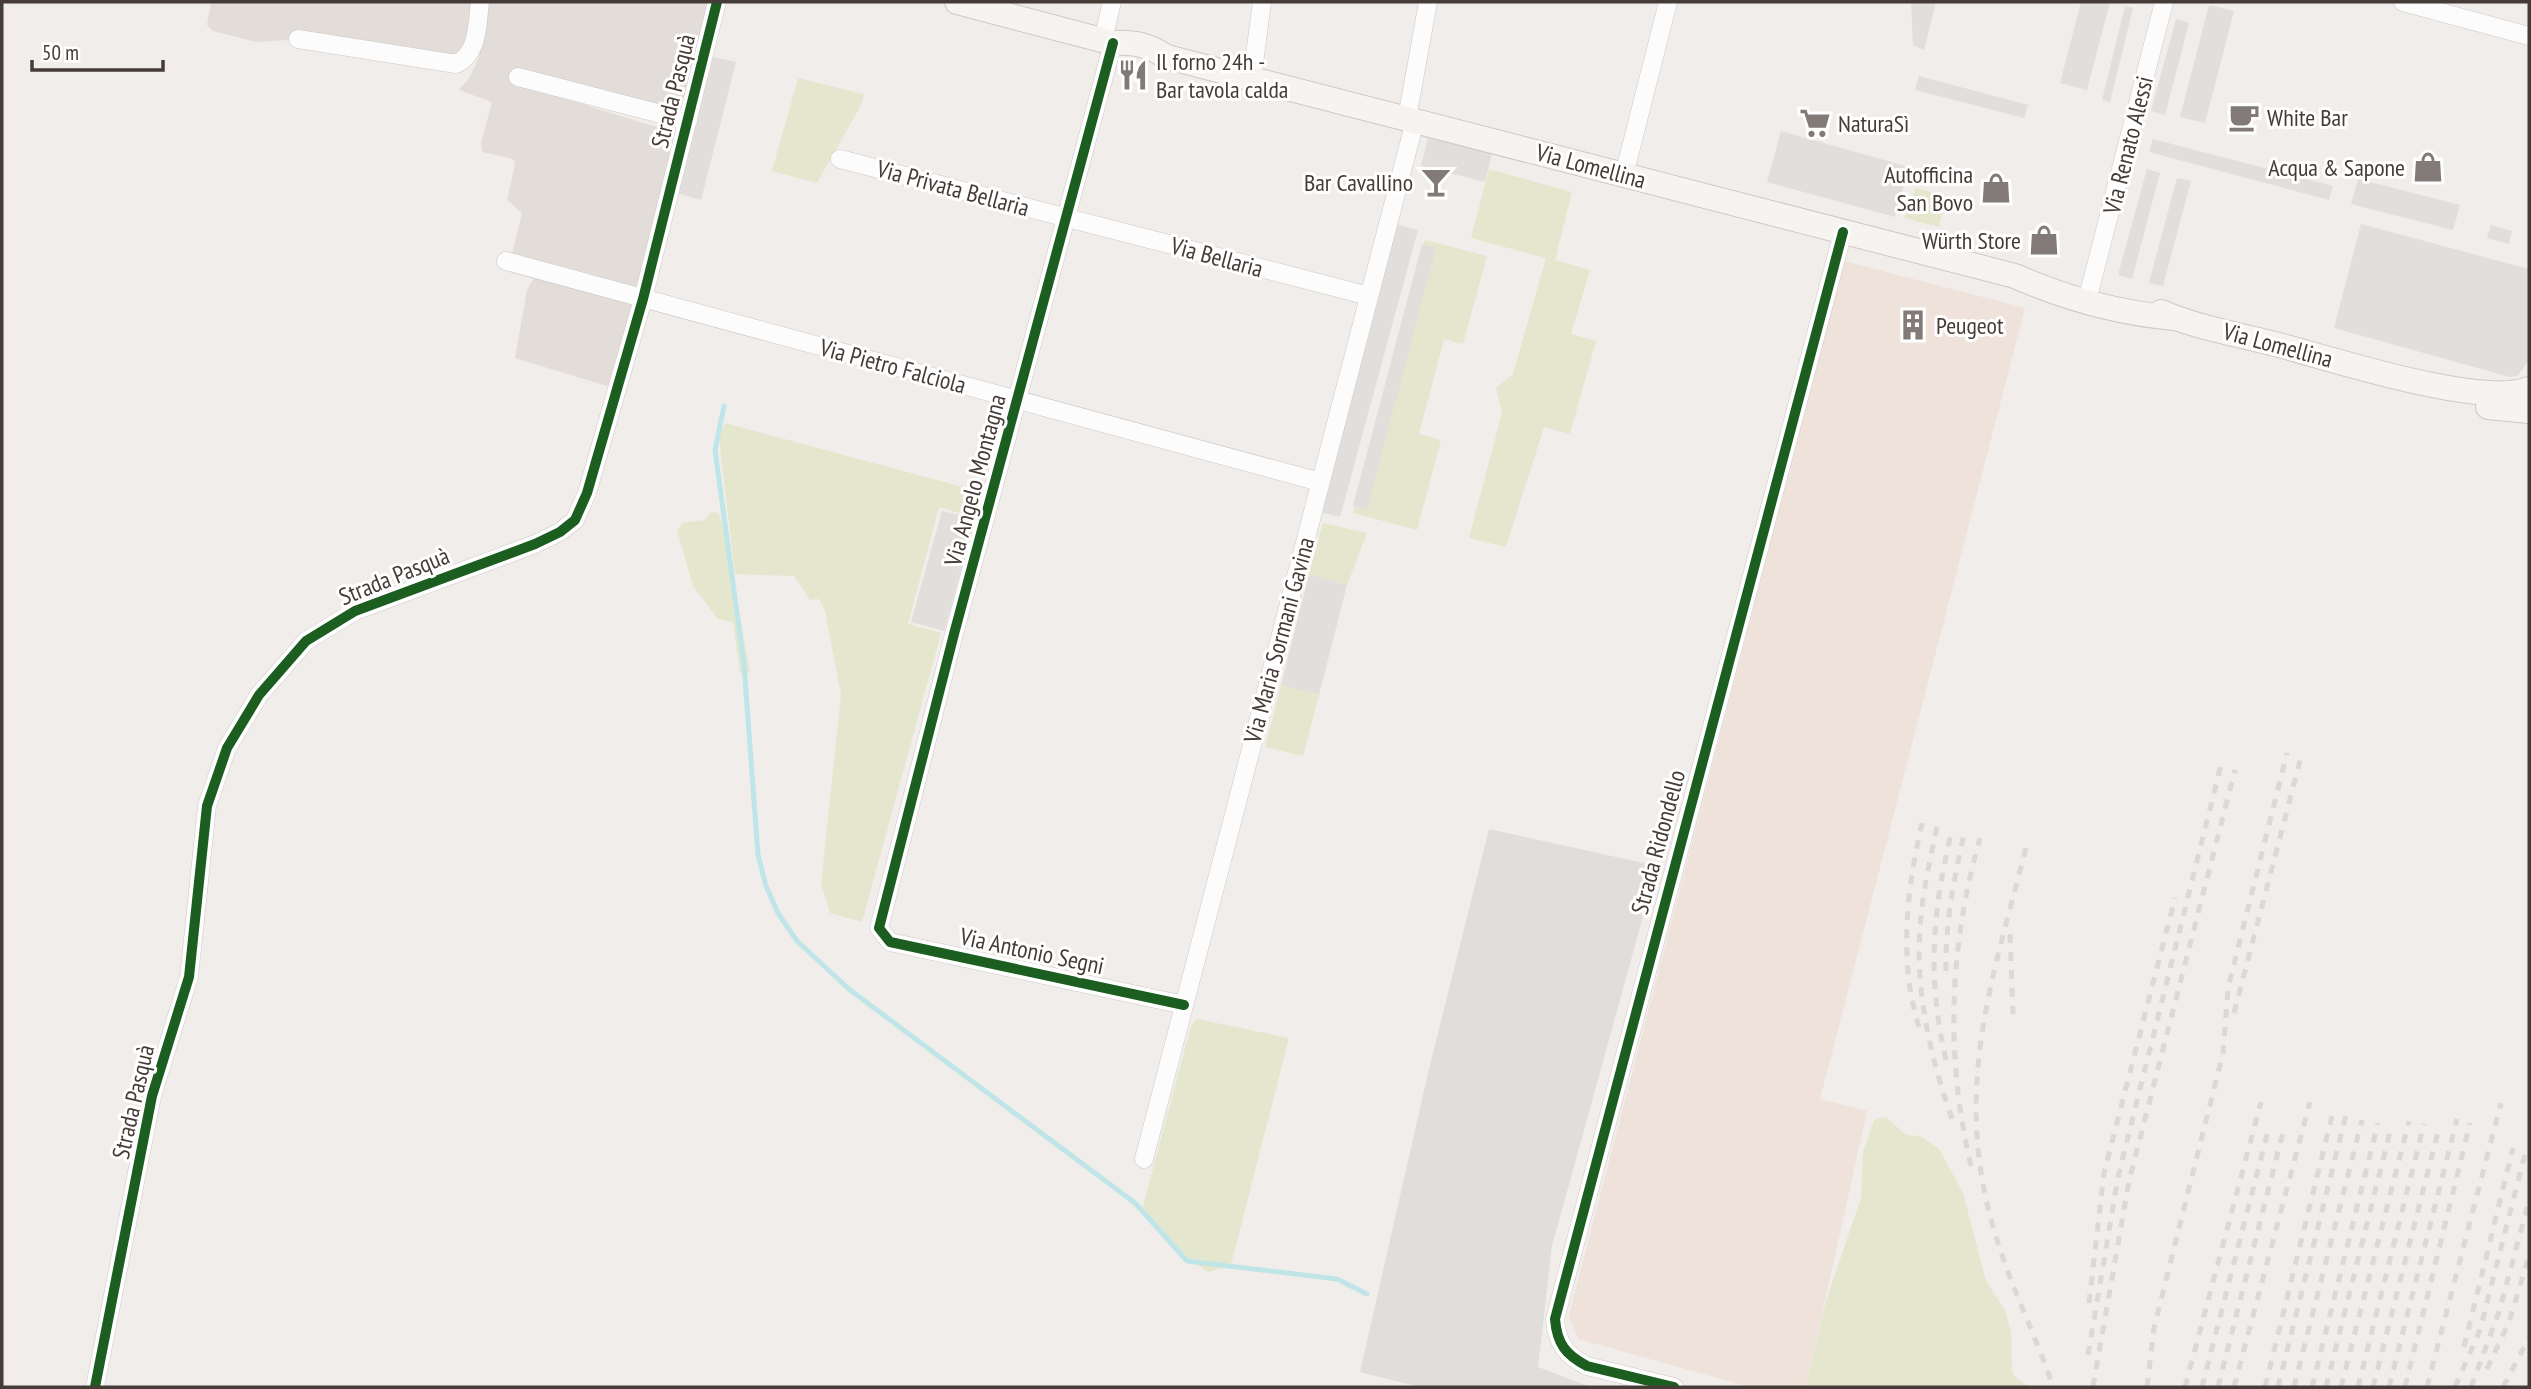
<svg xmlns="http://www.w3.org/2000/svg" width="2531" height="1389" viewBox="0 0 2531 1389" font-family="'PT Sans Narrow',sans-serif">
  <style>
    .residential { fill: #e3ddd9 }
    .commercial { fill: #eee2db }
    .industrial { fill: #e1ddda }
    .green { fill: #e4e7cd }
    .parking { fill: #e1dedb }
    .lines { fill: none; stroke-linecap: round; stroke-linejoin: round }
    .stream { stroke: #c0e5e9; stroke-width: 5 }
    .street-casing { stroke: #ccc9c6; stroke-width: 19 }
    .secondary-casing { stroke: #d0c9c3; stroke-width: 26 }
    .street { stroke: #fdfcfc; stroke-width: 18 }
    .secondary { stroke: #f6f3f0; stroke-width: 24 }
    .rail { stroke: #d9d9d8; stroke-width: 5; stroke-dasharray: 9 9; stroke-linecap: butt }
    .cycleway-casing { stroke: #fff; stroke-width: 15 }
    .cycleway { stroke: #1b5e20; stroke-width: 10 }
    .labels { text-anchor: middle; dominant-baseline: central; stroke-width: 6; stroke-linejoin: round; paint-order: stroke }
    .poi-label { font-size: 24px; fill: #453c37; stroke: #fff; text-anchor: start }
    .street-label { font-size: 24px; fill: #453c37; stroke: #fff }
  </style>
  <rect width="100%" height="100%" fill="#f0edea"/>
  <g class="residential">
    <path d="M 211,2 L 477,2 L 472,42 L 447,61 L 287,40 L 256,42 L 213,31 L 207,25 Z"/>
    <path d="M 482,2 L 713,2 L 685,117 L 514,83 L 679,134 L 641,292 L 511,258 L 522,213 L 507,200 L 515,164 L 513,159 L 482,152 L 481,143 L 492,102 L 459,90 L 470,77 L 479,57 Z"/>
    <path d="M 535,276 L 635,299 L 612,382 L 607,386 L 515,358 L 527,290 Z"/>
  </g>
  <path class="commercial" d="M 1844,261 L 2025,308 L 1820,1099 L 1867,1111 L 1806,1387 L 1750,1387 L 1578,1339 L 1569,1315 Z"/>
  <path class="industrial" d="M 1489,829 L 1657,866 L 1552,1246 L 1538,1367 L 1591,1387 L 1420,1387 L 1360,1372 L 1429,1069 Z"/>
  <g class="green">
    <path d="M 798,78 L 864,94 L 861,105 L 817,183 L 772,171 Z"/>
    <path d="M 1489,169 L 1572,192 L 1555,260 L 1590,270 L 1571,334 L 1596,341 L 1570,434 L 1544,427 L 1506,547 L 1469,538 L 1502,413 L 1496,388 L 1513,374 L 1546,258 L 1471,238 Z"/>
    <path d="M 1916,188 L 1946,196 L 1939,227 L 1904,218 Z"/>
    <path d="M 1425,240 L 1487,256 L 1463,344 L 1444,339 L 1419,434 L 1441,440 L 1417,530 L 1353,513 Z"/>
    <path d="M 725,423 L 985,493 L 981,509 L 965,504 L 959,513 L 939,507 L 908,624 L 941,633 L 862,922 L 830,913 L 821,884 L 841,694 L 825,611 L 819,599 L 810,600 L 794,576 L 735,574 L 719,439 Z"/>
    <path d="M 712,511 L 719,514 L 726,537 L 750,673 L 740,673 L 733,622 L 718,619 L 693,586 L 677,530 L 683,523 L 705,520 Z"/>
    <path d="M 1323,523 L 1367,533 L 1347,585 L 1309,574 Z"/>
    <path d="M 1281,685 L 1319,695 L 1303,756 L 1265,747 Z"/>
    <path d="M 1197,1019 L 1289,1038 L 1231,1265 L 1208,1272 L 1187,1258 L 1142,1210 L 1191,1026 Z"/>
    <path d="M 1881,1117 L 1887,1118 L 1906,1135 L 1920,1136 L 1939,1149 L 1963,1193 L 1986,1281 L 2006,1312 L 2011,1333 L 2012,1370 L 2014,1376 L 2029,1387 L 1806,1387 L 1826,1301 L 1861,1198 L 1863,1152 L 1874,1120 Z"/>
  </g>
  <g class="parking">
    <path d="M 1911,2 L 1936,2 L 1924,50 L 1913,45 Z"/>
    <path d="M 2081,2 L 2110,2 L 2087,90 L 2060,83 Z"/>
    <path d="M 2209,5 L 2234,11 L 2205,123 L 2180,117 Z"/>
    <path d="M 2125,6 L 2133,8 L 2110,102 L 2102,100 Z"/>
    <path d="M 2176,19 L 2189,23 L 2165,115 L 2151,111 Z"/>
    <path d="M 704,55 L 736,62 L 701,200 L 670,191 Z"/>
    <path d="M 1919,76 L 2028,105 L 2024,118 L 1915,90 Z"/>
    <path d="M 1431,125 L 1495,141 L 1485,182 L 1421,166 Z"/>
    <path d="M 1781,131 L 1909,167 L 1895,217 L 1767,182 Z"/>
    <path d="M 2153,139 L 2333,186 L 2329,200 L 2149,152 Z"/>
    <path d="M 2147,169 L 2160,173 L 2132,279 L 2118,275 Z"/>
    <path d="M 2177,178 L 2191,181 L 2163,286 L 2149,283 Z"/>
    <path d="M 2358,179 L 2460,205 L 2453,230 L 2351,204 Z"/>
    <path d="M 1388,222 L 1418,230 L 1340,517 L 1313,510 Z"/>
    <path d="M 2361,224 L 2529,269 L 2529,361 L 2517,376 L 2510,377 L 2334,328 Z"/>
    <path d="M 2491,225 L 2512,231 L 2509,244 L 2487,238 Z"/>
    <path d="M 1422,244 L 1436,248 L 1367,510 L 1353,506 Z"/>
    <path d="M 967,506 L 978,509 L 944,631 L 911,622 L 942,511 L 963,516 Z"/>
    <path d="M 1309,574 L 1347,585 L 1319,695 L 1281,685 Z"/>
  </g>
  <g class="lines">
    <path class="stream" d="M 724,406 L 715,450 L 744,665 L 758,855 L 766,886 L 778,913 L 797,941 L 850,990 L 1135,1203 L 1187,1261 L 1337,1279 L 1367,1294"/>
    <g class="street-casing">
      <g id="street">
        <path d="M 2403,2 L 2529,36"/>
        <path d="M 298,39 L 456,64 C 479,53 477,24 480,2"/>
        <path d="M 1103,40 L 1112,2"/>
        <path d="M 1113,43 L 954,634 L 879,928 L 890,942 L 1184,1005"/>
        <path d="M 518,77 L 688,121"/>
        <path d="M 1252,78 L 1262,2"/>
        <path d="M 1407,118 L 1428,2"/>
        <path d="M 840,159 L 1369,296"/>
        <path d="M 1624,175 L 1668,2"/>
        <path d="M 506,261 L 1320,482"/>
        <path d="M 2090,289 L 2164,2"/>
        <path d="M 1144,1159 L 1415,121"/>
        <path d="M 95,1387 L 152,1096 L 189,977 L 207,806 L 227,748 L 259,695 L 306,641 L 355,611 L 535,544 L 560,532 L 575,520 L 587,493 L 643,299 L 717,2"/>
        <path d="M 1674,1387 L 1587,1366 C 1566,1355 1557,1344 1555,1319 L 1843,232"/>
      </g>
    </g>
    <g class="secondary-casing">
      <g id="secondary">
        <path d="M 957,2 L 1113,43 C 1135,42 1148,45 1167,57 L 2015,276 C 2067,299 2118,313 2174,318"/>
        <path d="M 2161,312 C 2198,328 2240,335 2279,345 C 2332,359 2482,408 2529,389"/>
        <path d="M 2488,407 L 2529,411"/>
      </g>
    </g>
    <use href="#street" class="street"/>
    <use href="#secondary" class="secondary"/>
    <g class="rail">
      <path d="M 1937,827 C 1930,860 1922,894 1920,928 C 1915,992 1932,1065 1954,1124"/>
      <path d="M 2026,848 C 1991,984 1952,1092 1995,1233 C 2010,1286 2036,1335 2053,1387"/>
      <path d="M 2010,934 L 2013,1014"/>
      <path d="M 1946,971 C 1945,924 1954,879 1964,834"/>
      <path d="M 2234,1013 L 2301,757"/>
      <path d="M 1919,1027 C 1898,960 1907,889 1922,823"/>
      <path d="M 1946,1060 C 1927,978 1932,912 1952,830"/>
      <path d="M 1971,1166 C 1945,1056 1949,948 1980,838"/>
      <path d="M 2089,1303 L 2104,1173 L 2175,898"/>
      <path d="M 2464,1347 L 2513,1148"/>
      <path d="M 2088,1355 L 2118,1177 L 2221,765"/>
      <path d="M 2487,1369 L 2509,1322 L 2529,1256"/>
      <path d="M 2093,1387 L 2129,1181 L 2235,770"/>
      <path d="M 2147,1387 L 2154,1328 L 2223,1053 L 2228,988 L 2287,753"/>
      <path d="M 2185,1387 L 2261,1102"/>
      <path d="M 2202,1387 L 2269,1127"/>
      <path d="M 2218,1387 L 2283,1132"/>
      <path d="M 2234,1387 L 2310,1102"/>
      <path d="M 2265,1387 L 2334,1108"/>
      <path d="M 2278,1387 L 2347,1111"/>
      <path d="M 2294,1387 L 2362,1120"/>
      <path d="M 2312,1387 L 2378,1123"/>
      <path d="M 2326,1387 L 2391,1128"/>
      <path d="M 2341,1387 L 2409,1121"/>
      <path d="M 2358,1387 L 2424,1124"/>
      <path d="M 2373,1387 L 2439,1128"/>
      <path d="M 2389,1387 L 2457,1119"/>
      <path d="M 2405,1387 L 2470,1123"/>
      <path d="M 2427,1387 L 2501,1103"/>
      <path d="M 2455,1387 L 2480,1330 L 2526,1150"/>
      <path d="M 2471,1387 L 2499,1312 L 2529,1201"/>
      <path d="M 2503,1387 L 2529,1338"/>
    </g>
    <g class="cycleway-casing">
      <g id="cycleway">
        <path d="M 1113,43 L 954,634 L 879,928 L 890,942 L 1184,1005"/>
        <path d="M 95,1387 L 152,1096 L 189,977 L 207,806 L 227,748 L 259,695 L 306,641 L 355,611 L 535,544 L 560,532 L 575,520 L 587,493 L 643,299 L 717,2"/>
        <path d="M 1674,1387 L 1587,1366 C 1566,1355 1557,1344 1555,1319 L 1843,232"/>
      </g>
    </g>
    <use href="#cycleway" class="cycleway"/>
  </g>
  <defs>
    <g id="restaurant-bare" transform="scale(2.415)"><path d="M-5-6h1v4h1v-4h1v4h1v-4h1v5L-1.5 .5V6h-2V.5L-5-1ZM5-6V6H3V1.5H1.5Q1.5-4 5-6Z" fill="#817a76" stroke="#fff" stroke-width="2.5" paint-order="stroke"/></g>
    <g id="cafe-bare" transform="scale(2.415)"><path d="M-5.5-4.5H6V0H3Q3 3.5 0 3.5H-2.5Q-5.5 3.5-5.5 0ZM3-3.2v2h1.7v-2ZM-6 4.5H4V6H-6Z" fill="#817a76" stroke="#fff" stroke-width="2.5" paint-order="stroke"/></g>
    <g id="supermarket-bare" transform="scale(2.415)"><path d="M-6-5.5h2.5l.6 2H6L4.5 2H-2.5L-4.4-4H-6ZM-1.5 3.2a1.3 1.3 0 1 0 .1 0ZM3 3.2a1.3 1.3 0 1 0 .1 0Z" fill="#817a76" stroke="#fff" stroke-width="2.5" paint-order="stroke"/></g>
    <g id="shop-bare" transform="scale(2.415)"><path d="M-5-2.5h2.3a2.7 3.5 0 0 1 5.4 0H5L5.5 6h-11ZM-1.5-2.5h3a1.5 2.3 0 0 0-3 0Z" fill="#817a76" stroke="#fff" stroke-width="2.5" paint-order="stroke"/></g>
    <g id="bar-bare" transform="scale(2.415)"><path d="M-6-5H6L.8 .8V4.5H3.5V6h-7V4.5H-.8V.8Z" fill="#817a76" stroke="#fff" stroke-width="2.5" paint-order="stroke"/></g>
    <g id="building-bare" transform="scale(2.415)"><path d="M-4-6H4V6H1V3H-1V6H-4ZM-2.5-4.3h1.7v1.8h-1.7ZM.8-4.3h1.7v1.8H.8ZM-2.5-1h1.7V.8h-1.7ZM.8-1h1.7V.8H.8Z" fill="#817a76" stroke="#fff" stroke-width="2.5" paint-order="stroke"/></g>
  </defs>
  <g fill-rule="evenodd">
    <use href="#restaurant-bare" x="1133" y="75"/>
    <use href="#cafe-bare" x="2244" y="117"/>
    <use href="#supermarket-bare" x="1815" y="123"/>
    <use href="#shop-bare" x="2428" y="167"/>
    <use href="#bar-bare" x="1436" y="182"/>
    <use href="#shop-bare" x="1996" y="188"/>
    <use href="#shop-bare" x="2044" y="240"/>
    <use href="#building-bare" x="1913" y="325"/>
  </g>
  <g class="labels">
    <g class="poi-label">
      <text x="1156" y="61">Il forno 24h -<tspan x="1156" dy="28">Bar tavola calda</tspan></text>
      <text x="2267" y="117">White Bar</text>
      <text x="1838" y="123">NaturaSì</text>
      <text x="2405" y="167" text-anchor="end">Acqua &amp; Sapone</text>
      <text x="1973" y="174" text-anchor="end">Autofficina<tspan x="1973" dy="28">San Bovo</tspan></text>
      <text x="1413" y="182" text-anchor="end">Bar Cavallino</text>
      <text x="2021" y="240" text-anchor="end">Würth Store</text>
      <text x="1936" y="325">Peugeot</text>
    </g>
    <g class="street-label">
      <text transform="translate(673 91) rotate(-76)">Strada Pasquà</text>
      <text transform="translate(2128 145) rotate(-76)">Via Renato Alessi</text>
      <text transform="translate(1591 166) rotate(15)">Via Lomellina</text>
      <text transform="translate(953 188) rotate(15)">Via Privata Bellaria</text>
      <text transform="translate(1217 257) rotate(15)">Via Bellaria</text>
      <text transform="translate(2278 345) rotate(15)">Via Lomellina</text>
      <text transform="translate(893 366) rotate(15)">Via Pietro Falciola</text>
      <text transform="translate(975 480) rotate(-75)">Via Angelo Montagna</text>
      <text transform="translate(394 576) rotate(-22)">Strada Pasquà</text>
      <text transform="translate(1279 640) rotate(-75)">Via Maria Sormani Gavina</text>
      <text transform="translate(1658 842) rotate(-75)">Strada Ridondello</text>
      <text transform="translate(1032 951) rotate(12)">Via Antonio Segni</text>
      <text transform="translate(133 1102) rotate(-77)">Strada Pasquà</text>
    </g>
  </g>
  <rect width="2531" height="1389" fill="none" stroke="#453c37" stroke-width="7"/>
  <path d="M32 60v10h131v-10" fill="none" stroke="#453c37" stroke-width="3.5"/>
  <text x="42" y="60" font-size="21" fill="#453c37" stroke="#ffffff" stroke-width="5" paint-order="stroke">50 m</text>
</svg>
